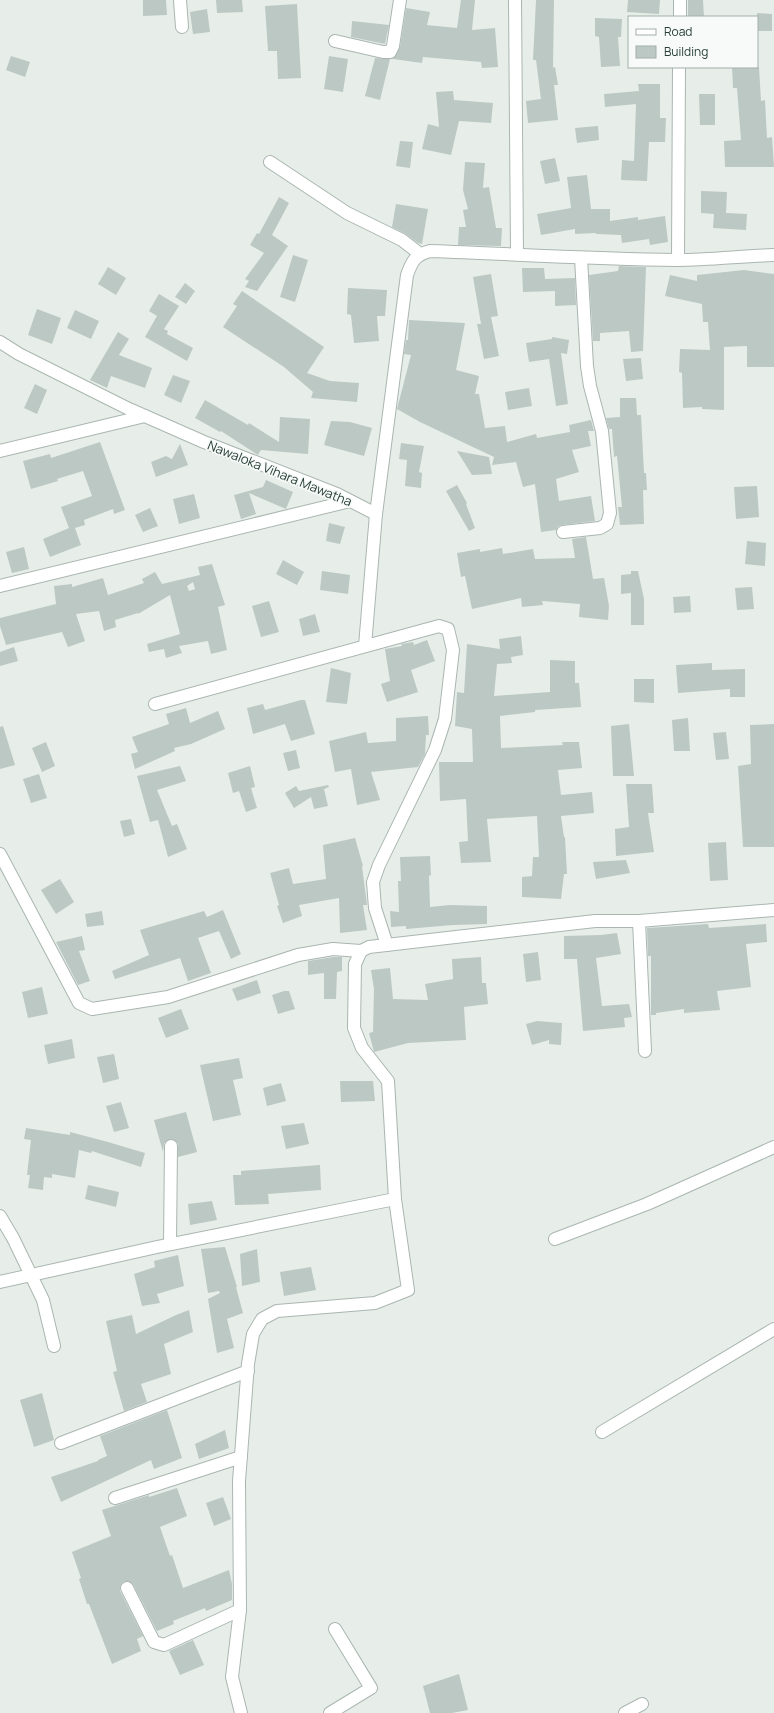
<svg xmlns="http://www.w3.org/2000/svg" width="774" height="1713" viewBox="0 0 774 1713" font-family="Manrope,sans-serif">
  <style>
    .building { fill: #bcc8c3; fill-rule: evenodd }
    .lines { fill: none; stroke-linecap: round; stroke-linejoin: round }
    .minor-casing { stroke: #aab6b0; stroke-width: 14 }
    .minor { stroke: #fff; stroke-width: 12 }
    .labels { text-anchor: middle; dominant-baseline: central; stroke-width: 3.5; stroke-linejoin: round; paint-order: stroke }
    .street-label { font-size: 13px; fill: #273e36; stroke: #f7faf8 }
  </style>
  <rect width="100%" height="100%" fill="#e7eeea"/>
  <g class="building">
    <path d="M 143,0 L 166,0 L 167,15 L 143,16 Z"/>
    <path d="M 216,0 L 242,0 L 243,12 L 217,13 Z"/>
    <path d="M 461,0 L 475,0 L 472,30 L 495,28 L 498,67 L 482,68 L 481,62 L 423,57 L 422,63 L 393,59 L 400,47 L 406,8 L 430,12 L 427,25 L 457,28 Z"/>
    <path d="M 536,0 L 554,0 L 553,68 L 555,67 L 558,85 L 554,85 L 558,120 L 528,123 L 526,101 L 541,99 L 536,60 L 533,60 Z"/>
    <path d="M 628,0 L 660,0 L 659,14 L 627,12 Z"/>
    <path d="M 688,0 L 703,0 L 704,17 L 688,17 Z"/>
    <path d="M 297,4 L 301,78 L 278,79 L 277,51 L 268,51 L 265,6 Z"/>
    <path d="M 207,9 L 210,32 L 193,34 L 190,12 Z"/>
    <path d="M 757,13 L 772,14 L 772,31 L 757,31 Z"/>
    <path d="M 595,18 L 622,19 L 621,37 L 618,37 L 620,66 L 601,67 L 599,37 L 595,36 Z"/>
    <path d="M 352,21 L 389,25 L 385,44 L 351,37 Z"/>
    <path d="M 11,56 L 30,62 L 25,77 L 6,70 Z"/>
    <path d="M 329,56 L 348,59 L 343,92 L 324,89 Z"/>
    <path d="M 375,58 L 390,59 L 380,100 L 365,96 Z"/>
    <path d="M 732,67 L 759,67 L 761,101 L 765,100 L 767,138 L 772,137 L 774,167 L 725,167 L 724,141 L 741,140 L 737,88 L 733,88 Z"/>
    <path d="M 638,84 L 660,84 L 660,118 L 666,118 L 665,142 L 649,142 L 647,181 L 621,180 L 622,160 L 634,161 L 636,104 L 605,107 L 604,94 L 639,91 Z"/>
    <path d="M 453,91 L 454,100 L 493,103 L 491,123 L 459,121 L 451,155 L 422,149 L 428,124 L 439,127 L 436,92 Z"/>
    <path d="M 699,94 L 715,94 L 715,125 L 700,125 Z"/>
    <path d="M 598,126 L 599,140 L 577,143 L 575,128 Z"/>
    <path d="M 400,141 L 413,142 L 410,168 L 396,166 Z"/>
    <path d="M 555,158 L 560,181 L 545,184 L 540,161 Z"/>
    <path d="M 465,162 L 485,163 L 483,188 L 489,187 L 496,228 L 502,228 L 501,246 L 458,245 L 459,227 L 466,227 L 463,210 L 468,209 L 463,190 Z"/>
    <path d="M 587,175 L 591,209 L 610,209 L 610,221 L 638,217 L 638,220 L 665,216 L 668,242 L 650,245 L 649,239 L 622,243 L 621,235 L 596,234 L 596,233 L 575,234 L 575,229 L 541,235 L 537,214 L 571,208 L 567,177 Z"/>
    <path d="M 701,191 L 727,192 L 726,213 L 747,214 L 746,230 L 713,228 L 714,214 L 701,213 Z"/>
    <path d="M 279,197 L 289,203 L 272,235 L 288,246 L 257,291 L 245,287 L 249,281 L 245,279 L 264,253 L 250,245 L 257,233 L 259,234 Z"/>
    <path d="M 396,204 L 428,209 L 422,244 L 418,243 L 406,234 L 392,227 Z"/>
    <path d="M 293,255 L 308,260 L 295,302 L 280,297 Z"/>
    <path d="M 619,266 L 646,267 L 643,351 L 631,352 L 629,331 L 600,333 L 600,341 L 593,341 L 589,275 L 618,271 Z"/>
    <path d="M 108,267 L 126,278 L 116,295 L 98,284 Z"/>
    <path d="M 522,268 L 544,268 L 545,279 L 575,278 L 576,305 L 555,306 L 555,291 L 523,292 Z"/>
    <path d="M 744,270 L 774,274 L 774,367 L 747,367 L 747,346 L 724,347 L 724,410 L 702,409 L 702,407 L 683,408 L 682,373 L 679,372 L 680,349 L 710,350 L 708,322 L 703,322 L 702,304 L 665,296 L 670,275 L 697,281 L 697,275 Z"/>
    <path d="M 491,274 L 498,316 L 491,317 L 499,356 L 484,359 L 477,324 L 481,324 L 473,277 Z"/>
    <path d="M 185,283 L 195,291 L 186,304 L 175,297 Z"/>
    <path d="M 348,288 L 387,290 L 385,316 L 377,316 L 379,341 L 354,343 L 351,315 L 347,314 Z"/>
    <path d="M 242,291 L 324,347 L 307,373 L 330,381 L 359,383 L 357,402 L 311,398 L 313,392 L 284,367 L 223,327 L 237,306 L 233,304 Z"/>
    <path d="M 159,294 L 179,306 L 164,329 L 168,331 L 167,334 L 193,348 L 187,361 L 145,337 L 157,316 L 149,311 Z"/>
    <path d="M 37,309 L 61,318 L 52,344 L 28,335 Z"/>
    <path d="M 75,310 L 99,321 L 91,339 L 67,328 Z"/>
    <path d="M 409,320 L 465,323 L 456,370 L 479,376 L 475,394 L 479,394 L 485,428 L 505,426 L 507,442 L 536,434 L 537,438 L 570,432 L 569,425 L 591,420 L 594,431 L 588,431 L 591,446 L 572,450 L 579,472 L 556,479 L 559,501 L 591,496 L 595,521 L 562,525 L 558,526 L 556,530 L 541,532 L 535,484 L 523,487 L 516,462 L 492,465 L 494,457 L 420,422 L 397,409 L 411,355 L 404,354 L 406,340 L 408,340 Z"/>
    <path d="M 118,332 L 129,339 L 119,355 L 152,368 L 145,388 L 111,376 L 107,388 L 90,380 Z"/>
    <path d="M 552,337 L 569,340 L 567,354 L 561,353 L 568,404 L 556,406 L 549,359 L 529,362 L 526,343 L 552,339 Z"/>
    <path d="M 641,358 L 643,379 L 626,381 L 623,359 Z"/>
    <path d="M 173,375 L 190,381 L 181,403 L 164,395 Z"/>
    <path d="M 35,384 L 47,390 L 37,414 L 24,408 Z"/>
    <path d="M 529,388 L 532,406 L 508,410 L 505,392 Z"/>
    <path d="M 620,398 L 636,398 L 637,415 L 641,415 L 644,473 L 646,473 L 647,490 L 643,490 L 644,524 L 620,525 L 618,507 L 622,507 L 617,456 L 614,457 L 612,429 L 609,429 L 606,418 L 620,417 Z"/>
    <path d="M 205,400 L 248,425 L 249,423 L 279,442 L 280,417 L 310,419 L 308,454 L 261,450 L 258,455 L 221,431 L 220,432 L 195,418 Z"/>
    <path d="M 331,421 L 350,422 L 372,428 L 364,456 L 324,445 Z"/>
    <path d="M 100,442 L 125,510 L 114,514 L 113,509 L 84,520 L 85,525 L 75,528 L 81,545 L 50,557 L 43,539 L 69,528 L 61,507 L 92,496 L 83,471 L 57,479 L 58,481 L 31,489 L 23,461 L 50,454 L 51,458 Z"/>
    <path d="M 401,443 L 424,446 L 419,472 L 422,473 L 421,488 L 405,486 L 407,460 L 399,459 Z"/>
    <path d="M 180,444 L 188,465 L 156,477 L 151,462 L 166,456 L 172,459 Z"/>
    <path d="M 457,451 L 489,457 L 492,474 L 472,475 Z"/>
    <path d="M 266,480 L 293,492 L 286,509 L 249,493 L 256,514 L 241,519 L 234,495 L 263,487 Z"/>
    <path d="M 457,485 L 467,503 L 466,504 L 475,528 L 469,531 L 446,491 Z"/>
    <path d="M 757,486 L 759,517 L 736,519 L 734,487 Z"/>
    <path d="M 194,494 L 200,518 L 179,524 L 173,499 Z"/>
    <path d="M 150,508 L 158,526 L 143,532 L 135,515 Z"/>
    <path d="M 329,523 L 345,527 L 340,544 L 326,541 Z"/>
    <path d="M 586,537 L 593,579 L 604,578 L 609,606 L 608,620 L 579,617 L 580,604 L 542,601 L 543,605 L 522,607 L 521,598 L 472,609 L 465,576 L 461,577 L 457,553 L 480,549 L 480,552 L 502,548 L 503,554 L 533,549 L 535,559 L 575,558 L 572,539 Z"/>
    <path d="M 747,541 L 766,543 L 765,566 L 745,564 Z"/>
    <path d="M 24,547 L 29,569 L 12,573 L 6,552 Z"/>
    <path d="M 283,560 L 304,572 L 297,585 L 276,574 Z"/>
    <path d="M 212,564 L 225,605 L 218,607 L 227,650 L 211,654 L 208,641 L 179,646 L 182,653 L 166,658 L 164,649 L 149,652 L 147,644 L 180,634 L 170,595 L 138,614 L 138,613 L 115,620 L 116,627 L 104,631 L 99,611 L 76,614 L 85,641 L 68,647 L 62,632 L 6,645 L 0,626 L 0,618 L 56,604 L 54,586 L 72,584 L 72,587 L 103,578 L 108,595 L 144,583 L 142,579 L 155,572 L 162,584 L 200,575 L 198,567 ZM 193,582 L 195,589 L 189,591 L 187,586 Z"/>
    <path d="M 322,571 L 350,575 L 348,594 L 320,590 Z"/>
    <path d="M 631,571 L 638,571 L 644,599 L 644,625 L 631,625 L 631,593 L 621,594 L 621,575 L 631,574 Z"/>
    <path d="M 752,587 L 754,609 L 737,610 L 735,588 Z"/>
    <path d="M 690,596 L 691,612 L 674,613 L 673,597 Z"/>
    <path d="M 269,601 L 279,632 L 261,637 L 252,606 Z"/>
    <path d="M 315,614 L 320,632 L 303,636 L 299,619 Z"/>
    <path d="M 521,636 L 523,655 L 511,657 L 512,663 L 497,664 L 494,696 L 550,692 L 550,660 L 575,661 L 575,683 L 579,683 L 581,707 L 535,710 L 535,712 L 500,716 L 501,748 L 563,745 L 562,742 L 579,742 L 582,768 L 558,770 L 561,795 L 592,792 L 594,813 L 561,816 L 564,837 L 565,837 L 567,874 L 564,874 L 561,899 L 522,897 L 522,877 L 532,876 L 533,857 L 539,857 L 537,816 L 487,819 L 491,862 L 461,863 L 459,842 L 468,841 L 466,799 L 440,801 L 439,762 L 473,762 L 472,729 L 455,726 L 457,692 L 464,693 L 467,644 L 500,649 L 499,639 Z"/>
    <path d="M 427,640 L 435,661 L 411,670 L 418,692 L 387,702 L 381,684 L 390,681 L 385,649 L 402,646 L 401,644 L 413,642 L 414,645 Z"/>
    <path d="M 14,647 L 18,661 L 0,666 L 0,652 Z"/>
    <path d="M 712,663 L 712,670 L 745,669 L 745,697 L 730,697 L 730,689 L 678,693 L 676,665 Z"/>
    <path d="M 331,668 L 351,673 L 347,704 L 326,702 Z"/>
    <path d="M 634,679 L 654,679 L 654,703 L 634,702 Z"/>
    <path d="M 301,700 L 305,700 L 315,734 L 291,741 L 285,724 L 253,734 L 247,708 L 263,704 L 265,710 Z"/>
    <path d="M 186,708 L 190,723 L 218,711 L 225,729 L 191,744 L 174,748 L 175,751 L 135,769 L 131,754 L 138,752 L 132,737 L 169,724 L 166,714 Z"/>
    <path d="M 428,716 L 429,735 L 426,735 L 425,754 L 418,767 L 371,772 L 380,800 L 357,805 L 351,769 L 335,772 L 329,741 L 366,732 L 368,743 L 396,741 L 396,718 Z"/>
    <path d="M 688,718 L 690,751 L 674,751 L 672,720 Z"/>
    <path d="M 629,724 L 634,776 L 613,776 L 611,726 Z"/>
    <path d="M 774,724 L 774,847 L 743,847 L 738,766 L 751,764 L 750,725 Z"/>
    <path d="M 3,726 L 15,765 L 0,769 L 0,727 Z"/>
    <path d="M 726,732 L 729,759 L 716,760 L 713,733 Z"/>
    <path d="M 46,742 L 55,766 L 42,772 L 32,748 Z"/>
    <path d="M 296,750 L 300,768 L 288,771 L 283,753 Z"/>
    <path d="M 180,766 L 186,781 L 157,790 L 172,826 L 177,824 L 187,849 L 168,857 L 158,820 L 150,822 L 137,776 Z"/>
    <path d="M 250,766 L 255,787 L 251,788 L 257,808 L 246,812 L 239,791 L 233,793 L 228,773 Z"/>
    <path d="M 39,774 L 47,798 L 31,803 L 23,779 Z"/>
    <path d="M 626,784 L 652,784 L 654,813 L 648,813 L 654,852 L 616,856 L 615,829 L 629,827 Z"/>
    <path d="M 328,785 L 329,787 L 324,789 L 328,806 L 314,809 L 311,797 L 294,808 L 285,793 L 296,786 L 299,791 Z"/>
    <path d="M 131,819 L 135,834 L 124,837 L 120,821 Z"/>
    <path d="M 355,838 L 363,866 L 362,866 L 367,905 L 363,905 L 367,930 L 340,933 L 339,898 L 299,905 L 302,916 L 283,923 L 277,906 L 279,905 L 270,873 L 289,868 L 293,884 L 326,879 L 323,845 Z"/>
    <path d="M 726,842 L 728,880 L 710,881 L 708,843 Z"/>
    <path d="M 430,856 L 431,876 L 429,875 L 430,907 L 450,905 L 487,906 L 487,924 L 453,925 L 406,929 L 406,926 L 391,927 L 390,911 L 399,912 L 398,881 L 401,881 L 400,857 Z"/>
    <path d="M 626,860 L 630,873 L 596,879 L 593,862 Z"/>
    <path d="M 60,879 L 74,902 L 56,914 L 41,890 Z"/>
    <path d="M 223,910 L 241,954 L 231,959 L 219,931 L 198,938 L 211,973 L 188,981 L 180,958 L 115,979 L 112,971 L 149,955 L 140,930 L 204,911 L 207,917 Z"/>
    <path d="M 102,911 L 104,925 L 87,927 L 85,914 Z"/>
    <path d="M 708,924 L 709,928 L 766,924 L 767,942 L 746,944 L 751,987 L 717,991 L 720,1010 L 684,1013 L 684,1009 L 656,1013 L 656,1015 L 651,1015 L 651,956 L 648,956 L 647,928 Z"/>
    <path d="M 617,933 L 621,954 L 596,958 L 602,1006 L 629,1004 L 632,1017 L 624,1018 L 625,1027 L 583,1031 L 577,959 L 564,959 L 564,936 L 601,935 Z"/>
    <path d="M 82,936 L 85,950 L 79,951 L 90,981 L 78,985 L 56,942 Z"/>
    <path d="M 538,952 L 541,980 L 526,982 L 523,954 Z"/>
    <path d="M 333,957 L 342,957 L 342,971 L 337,972 L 336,999 L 324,999 L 324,973 L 308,975 L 308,961 Z"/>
    <path d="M 481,957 L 482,983 L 486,983 L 488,1004 L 464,1007 L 466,1040 L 408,1043 L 374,1052 L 369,1033 L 373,1032 L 374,989 L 371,970 L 390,968 L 393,999 L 428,1000 L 425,984 L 453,979 L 452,959 Z"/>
    <path d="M 257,980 L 261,993 L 237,1001 L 232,989 Z"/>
    <path d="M 42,987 L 48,1014 L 28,1018 L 22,992 Z"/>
    <path d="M 284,991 L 289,991 L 295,1009 L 278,1014 L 272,995 Z"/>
    <path d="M 181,1009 L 189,1029 L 166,1038 L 158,1018 Z"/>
    <path d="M 537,1021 L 562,1023 L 561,1045 L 549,1044 L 549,1040 L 532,1045 L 526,1024 Z"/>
    <path d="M 72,1039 L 75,1058 L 48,1064 L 44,1045 Z"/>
    <path d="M 114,1054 L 119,1079 L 103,1083 L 97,1057 Z"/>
    <path d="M 239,1058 L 243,1078 L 233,1080 L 241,1115 L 213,1121 L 200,1065 Z"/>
    <path d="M 340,1081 L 373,1081 L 375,1101 L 341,1102 Z"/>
    <path d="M 281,1083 L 286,1101 L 267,1106 L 263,1088 Z"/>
    <path d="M 121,1102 L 129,1128 L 114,1132 L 106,1106 Z"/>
    <path d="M 186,1112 L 197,1152 L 178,1157 L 178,1143 L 171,1139 L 164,1143 L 163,1152 L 154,1120 Z"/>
    <path d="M 304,1123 L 309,1144 L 286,1149 L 281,1126 Z"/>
    <path d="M 26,1128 L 70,1135 L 70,1132 L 108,1142 L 145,1153 L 141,1167 L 92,1151 L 91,1153 L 79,1150 L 75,1178 L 52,1174 L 52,1178 L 44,1177 L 43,1190 L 28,1188 L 30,1175 L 27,1175 L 31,1140 L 24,1139 Z"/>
    <path d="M 320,1165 L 321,1190 L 268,1194 L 269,1204 L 235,1205 L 233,1175 L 241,1175 L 241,1171 Z"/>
    <path d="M 88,1185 L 119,1192 L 116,1207 L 85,1199 Z"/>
    <path d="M 212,1201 L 217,1220 L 190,1225 L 188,1204 Z"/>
    <path d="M 225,1247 L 237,1287 L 236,1287 L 243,1313 L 227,1319 L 234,1348 L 217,1353 L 208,1299 L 220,1293 L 219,1291 L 208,1293 L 201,1249 Z"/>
    <path d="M 257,1249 L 260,1282 L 242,1286 L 240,1254 Z"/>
    <path d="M 178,1255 L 184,1286 L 157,1294 L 160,1303 L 142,1306 L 134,1274 L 155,1267 L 154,1261 Z"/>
    <path d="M 311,1267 L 316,1290 L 284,1296 L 280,1272 Z"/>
    <path d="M 189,1310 L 193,1332 L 164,1344 L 171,1374 L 141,1384 L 147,1402 L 124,1411 L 113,1372 L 117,1371 L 106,1321 L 132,1315 L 136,1334 L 176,1315 Z"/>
    <path d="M 42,1393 L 54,1440 L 34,1447 L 20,1400 Z"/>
    <path d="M 167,1410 L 182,1458 L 154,1469 L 151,1460 L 61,1502 L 51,1477 L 98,1461 L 98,1460 L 107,1456 L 100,1436 Z"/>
    <path d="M 225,1430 L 229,1448 L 199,1459 L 195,1444 Z"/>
    <path d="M 177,1488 L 187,1516 L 160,1527 L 170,1556 L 172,1555 L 183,1588 L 229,1570 L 232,1584 L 232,1600 L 206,1611 L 205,1608 L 173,1621 L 174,1624 L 157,1631 L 133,1584 L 128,1581 L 123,1582 L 121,1584 L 120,1591 L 143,1636 L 137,1639 L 141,1651 L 112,1664 L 89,1604 L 87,1604 L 79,1579 L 81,1578 L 72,1552 L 111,1536 L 102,1510 L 149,1495 L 149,1497 Z"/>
    <path d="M 223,1497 L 231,1519 L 214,1526 L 206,1503 Z"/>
    <path d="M 193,1640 L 204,1665 L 180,1675 L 169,1651 Z"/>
    <path d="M 459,1674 L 468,1710 L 452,1713 L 430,1713 L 423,1686 Z"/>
  </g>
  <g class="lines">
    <g class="minor-casing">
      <g id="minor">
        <path d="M 180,0 L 182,27"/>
        <path d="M 515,0 L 517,254"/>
        <path d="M 680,17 L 680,0"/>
        <path d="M 335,41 L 383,52 L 390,52 L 393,46 L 400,0"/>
        <path d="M 270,162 L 347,213 L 402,240 L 420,254"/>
        <path d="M 678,260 L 679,67"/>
        <path d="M 0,342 L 19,354 L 129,409 L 204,442 L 337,494 L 376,514"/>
        <path d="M 0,451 L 145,416"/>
        <path d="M 563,532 L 600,528 L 607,524 L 610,513 L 602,431 L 590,386 L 587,366 L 581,258"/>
        <path d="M 0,586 L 350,501"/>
        <path d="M 365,646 L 376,514 L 407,275 C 412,261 415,255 430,251 C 512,254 594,259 677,260 C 709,260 742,256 774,255"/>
        <path d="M 155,704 L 439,626 L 448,629 L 453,650 L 445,719 L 435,750 L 379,865 L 373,882 L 375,908 L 387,945"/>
        <path d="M 0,854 L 79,1003 L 92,1009 L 168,997 L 298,955 L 333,949 L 361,951"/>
        <path d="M 639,921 L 645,1051"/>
        <path d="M 0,1216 L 13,1238 L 43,1300 L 54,1346"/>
        <path d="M 555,1239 L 647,1204 L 774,1147"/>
        <path d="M 170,1244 L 171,1146"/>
        <path d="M 0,1282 L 157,1247 L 395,1199"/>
        <path d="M 602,1432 L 774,1329"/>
        <path d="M 61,1443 L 248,1371"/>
        <path d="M 115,1498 L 241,1457"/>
        <path d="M 127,1588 L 154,1642 L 164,1645 L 240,1610"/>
        <path d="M 241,1713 L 232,1677 L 240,1610 L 239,1481 L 248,1364 L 253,1334 L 262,1319 L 277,1311 L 375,1303 L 408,1290 L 395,1199 L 388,1081 L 362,1048 L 354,1028 L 355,964 L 361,951 L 369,947 L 595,921 L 639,921 L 774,910"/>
        <path d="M 330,1713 L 371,1688 L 335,1629"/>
        <path d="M 625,1713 L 642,1704"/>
      </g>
    </g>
    <use href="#minor" class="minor"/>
  </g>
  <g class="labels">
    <g class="street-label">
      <text transform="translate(280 473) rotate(22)">Nawaloka Vihara Mawatha</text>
    </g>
  </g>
  <rect x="628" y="16" width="130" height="52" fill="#f7faf8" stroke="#a4afaa"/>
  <rect x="636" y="29" width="20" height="6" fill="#ffffff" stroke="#a4afaa"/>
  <text x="664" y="36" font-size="12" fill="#273e36">Road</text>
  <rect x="636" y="46" width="20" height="12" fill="#bcc8c3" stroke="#a4afaa"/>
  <text x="664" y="56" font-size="12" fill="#273e36">Building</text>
</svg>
